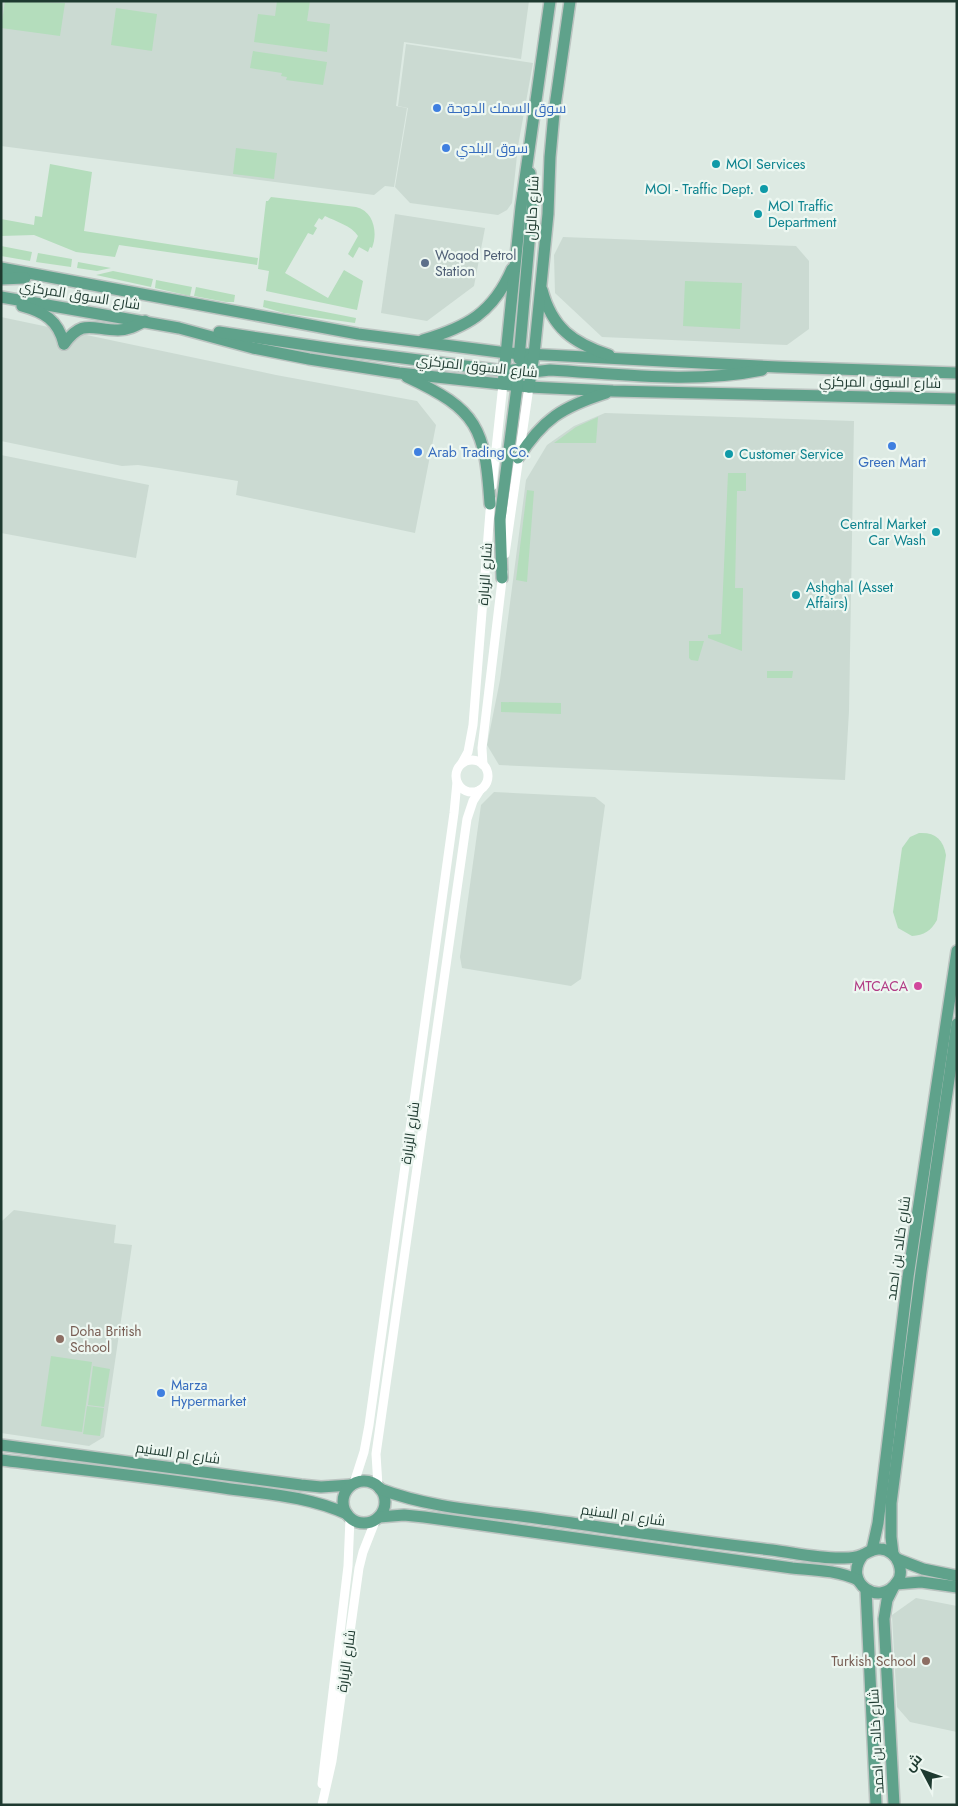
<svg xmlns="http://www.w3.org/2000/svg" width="958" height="1806" viewBox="0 0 958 1806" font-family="Jost,Cairo,sans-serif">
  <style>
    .built { fill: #cbdad2 }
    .green { fill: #b4ddbc }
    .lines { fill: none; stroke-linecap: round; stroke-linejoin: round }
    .major-casing { stroke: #bcc4c1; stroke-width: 14 }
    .minor { stroke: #fff; stroke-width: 9 }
    .major { stroke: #5fa28b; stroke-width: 11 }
    .shop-dot { fill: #3f7fe0; stroke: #edf7f1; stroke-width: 2 }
    .culture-dot { fill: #0f9aa8; stroke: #edf7f1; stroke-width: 2 }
    .service-dot { fill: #5c6f8a; stroke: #edf7f1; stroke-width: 2 }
    .hotel-dot { fill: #d1479c; stroke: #edf7f1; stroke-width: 2 }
    .education-dot { fill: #8d6e63; stroke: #edf7f1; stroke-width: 2 }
    .labels { text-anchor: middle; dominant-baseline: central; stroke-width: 4.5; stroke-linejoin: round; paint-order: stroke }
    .shop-label { font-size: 14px; fill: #366cbe; stroke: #edf7f1; text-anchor: start }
    .culture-label { font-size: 14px; fill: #0d838f; stroke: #edf7f1; text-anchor: start }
    .street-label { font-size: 14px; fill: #1e3a30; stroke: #edf7f1 }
    .service-label { font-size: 14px; fill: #4e5e75; stroke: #edf7f1; text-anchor: start }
    .hotel-label { font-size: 14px; fill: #b23c85; stroke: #edf7f1; text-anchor: end }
    .education-label { font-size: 14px; fill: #785e54; stroke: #edf7f1; text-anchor: start }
  </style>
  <rect width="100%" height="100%" fill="#ddeae3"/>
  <g class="built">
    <path d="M 3,1 L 529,1 L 521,59 L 404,42 L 396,106 L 407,108 L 394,187 L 385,186 L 374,195 L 1,146 L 1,14 Z"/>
    <path d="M 406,44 L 533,63 L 518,146 L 512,203 L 507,210 L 498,215 L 410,203 L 395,187 L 408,108 L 398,106 Z"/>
    <path d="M 395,214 L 485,228 L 474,286 L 427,321 L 381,313 Z"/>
    <path d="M 563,237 L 796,246 L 809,261 L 809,329 L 787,345 L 602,337 L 555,293 L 554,255 Z"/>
    <path d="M 1,317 L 276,375 L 417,401 L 436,425 L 415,533 L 236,495 L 238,481 L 159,468 L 138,465 L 122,466 L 1,441 Z"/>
    <path d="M 605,413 L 854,421 L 849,711 L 845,780 L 499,765 L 487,745 L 500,680 L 526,480 L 547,445 L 574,426 Z"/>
    <path d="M 1,455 L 149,485 L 136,558 L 1,533 Z"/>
    <path d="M 494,792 L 595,797 L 605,805 L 581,979 L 571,986 L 462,968 L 460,957 L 481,805 Z"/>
    <path d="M 14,1210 L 116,1225 L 114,1243 L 132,1245 L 104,1437 L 89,1446 L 1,1433 L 1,1230 L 2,1221 Z"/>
    <path d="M 916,1598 L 957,1606 L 957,1732 L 910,1722 L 897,1707 L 892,1615 Z"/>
  </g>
  <g class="green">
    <path d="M 5,1 L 65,3 L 60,36 L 1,28 Z"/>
    <path d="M 277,1 L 310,1 L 307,21 L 330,24 L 327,52 L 254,42 L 258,14 L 275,16 Z"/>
    <path d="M 116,8 L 157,14 L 152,51 L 111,45 Z"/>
    <path d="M 253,51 L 327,62 L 323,85 L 286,80 L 287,77 L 281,76 L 282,73 L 250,68 Z"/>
    <path d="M 236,148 L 277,153 L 274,179 L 233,174 Z"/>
    <path d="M 50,164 L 92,172 L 84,231 L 258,258 L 257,265 L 119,245 L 115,257 L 76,252 L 34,235 L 1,236 L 1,219 L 34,225 L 35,216 L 42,217 Z"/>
    <path d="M 271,197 L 356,207 C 374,211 378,233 372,248 L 370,247 L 368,252 L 359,247 L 353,258 L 348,254 L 358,236 C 352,226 335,221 325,216 L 322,220 L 319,218 L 314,226 L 317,228 L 313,235 L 308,233 L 285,273 L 328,298 L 344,270 L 363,281 L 357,310 L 266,291 L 269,271 L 258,269 L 266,201 L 268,201 Z"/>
    <path d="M 1,246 L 32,252 L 30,261 L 1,256 Z"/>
    <path d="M 38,253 L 72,259 L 71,267 L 36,262 Z"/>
    <path d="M 78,262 L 111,268 L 97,271 L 77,268 Z"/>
    <path d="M 113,271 L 153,279 L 151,287 L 96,275 Z"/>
    <path d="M 156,280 L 192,287 L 190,296 L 155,288 Z"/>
    <path d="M 685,281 L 742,283 L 740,329 L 683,326 Z"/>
    <path d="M 196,287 L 235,295 L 234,302 L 226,302 L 194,296 Z"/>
    <path d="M 264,300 L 356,318 L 355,323 L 284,313 L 263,307 Z"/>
    <path d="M 598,417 L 596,443 L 554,443 L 576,427 Z"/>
    <path d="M 728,473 L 746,473 L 746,491 L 737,491 L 735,588 L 743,588 L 742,651 L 708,638 L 708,635 L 721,634 Z"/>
    <path d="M 527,490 L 534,491 L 527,582 L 516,580 Z"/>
    <path d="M 689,641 L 704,641 L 698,661 L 691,660 L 689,658 Z"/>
    <path d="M 767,671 L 793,671 L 792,678 L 767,678 Z"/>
    <path d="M 501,702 L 561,703 L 561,714 L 501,712 Z"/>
    <path d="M 919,833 C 935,832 943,839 946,855 L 937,920 C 931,931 924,935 912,936 L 898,928 L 893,912 L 902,848 L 910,837 Z"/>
    <path d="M 51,1356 L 92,1362 L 82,1432 L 41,1426 Z"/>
    <path d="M 93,1366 L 110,1369 L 104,1407 L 88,1405 Z"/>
    <path d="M 87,1406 L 104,1408 L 100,1436 L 83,1434 Z"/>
  </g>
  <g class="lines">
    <g class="major-casing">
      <g id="major">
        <path d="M 1,268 L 358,334 L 507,353 L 778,367 L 957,373"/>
        <path d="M 1,279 L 25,278"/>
        <path d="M 542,290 C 552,328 573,343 609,355"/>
        <path d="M 1,297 L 179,328 L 253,348 L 309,359 L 399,373 L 529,387 L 613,391 L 957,399"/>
        <path d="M 22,306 C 44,312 58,320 64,344"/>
        <path d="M 219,332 L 340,350 L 505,371 L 520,369 L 534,355"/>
        <path d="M 423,340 C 467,327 493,313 512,269"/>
        <path d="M 64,344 C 83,318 92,330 118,330 C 128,330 136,326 145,321"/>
        <path d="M 519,359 L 532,208 L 530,173"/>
        <path d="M 524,373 L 550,370 C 620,374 693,384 762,370"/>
        <path d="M 407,377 C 478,410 485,428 490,504"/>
        <path d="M 503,384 L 521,207 L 550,1"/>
        <path d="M 529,387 L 534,355 L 548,214 L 550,157 L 554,113 L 570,1"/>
        <path d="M 518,458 C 543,419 562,407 606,393"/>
        <path d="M 502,578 L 500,519 L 518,379"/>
        <path d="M 1,1445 L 301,1485 L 321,1487 L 351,1485"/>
        <path d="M 1,1460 C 76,1469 150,1477 224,1488 C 266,1494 308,1496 347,1514"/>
        <circle cx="364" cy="1502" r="21"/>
        <path d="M 380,1489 C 430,1508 484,1511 536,1518 C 615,1529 693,1541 772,1550 C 795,1553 820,1559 844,1558 C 849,1558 857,1557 862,1555 C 868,1553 872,1548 880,1549 C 888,1549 897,1556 899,1564 C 901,1570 901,1577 897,1582 C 881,1608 841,1583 863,1555"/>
        <path d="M 379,1517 L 404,1515 L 424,1517 L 792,1568 C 814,1570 837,1570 858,1580"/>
        <path d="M 872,1550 L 878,1523 L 908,1277 L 957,951"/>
        <path d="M 893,1554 L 891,1537 L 891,1503 L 921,1272 L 957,1024"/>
        <path d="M 897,1559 L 923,1569 L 957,1576"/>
        <path d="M 896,1584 L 921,1582 L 957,1587"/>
        <path d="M 893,1588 L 887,1600 L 884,1619 L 894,1805"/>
        <path d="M 866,1590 L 876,1805"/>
      </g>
    </g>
    <g class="minor">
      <path d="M 492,486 L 503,384"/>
      <path d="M 505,554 L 529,387"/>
      <circle cx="472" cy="776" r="16"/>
      <path d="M 462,763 L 468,752 L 473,725 L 491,499"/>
      <path d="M 483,765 L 482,748 L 503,572"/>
      <path d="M 354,1483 L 364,1452 L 369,1425 L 454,813 L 457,782"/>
      <path d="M 378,1486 L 376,1454 L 467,819 L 473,801 L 480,790"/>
      <path d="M 322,1784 L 348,1566 L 350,1518"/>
      <path d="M 322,1805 L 332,1761 L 359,1568 L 363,1552 L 376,1519"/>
    </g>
    <use href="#major" class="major"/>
  </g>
  <g class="shop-dot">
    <circle cx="437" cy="108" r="5"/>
    <circle cx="446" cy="148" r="5"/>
    <circle cx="892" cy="446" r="5"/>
    <circle cx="418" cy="452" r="5"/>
    <circle cx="161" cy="1393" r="5"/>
  </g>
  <g class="culture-dot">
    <circle cx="716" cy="164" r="5"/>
    <circle cx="764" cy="189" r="5"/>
    <circle cx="758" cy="214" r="5"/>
    <circle cx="729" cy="454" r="5"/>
    <circle cx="936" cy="532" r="5"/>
    <circle cx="796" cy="595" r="5"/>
  </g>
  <circle class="service-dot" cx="425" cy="263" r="5"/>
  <circle class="hotel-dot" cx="918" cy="986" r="5"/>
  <g class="education-dot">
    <circle cx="60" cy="1339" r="5"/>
    <circle cx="926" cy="1661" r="5"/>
  </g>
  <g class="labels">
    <g class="shop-label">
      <text x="447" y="108">سوق السمك الدوحة</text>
      <text x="456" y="148">سوق البلدي</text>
      <text x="428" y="452">Arab Trading Co.</text>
      <text x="892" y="462" text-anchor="middle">Green Mart</text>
      <text x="171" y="1385">Marza<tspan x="171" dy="16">Hypermarket</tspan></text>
    </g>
    <g class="culture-label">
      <text x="726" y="164">MOI Services</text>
      <text x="754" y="189" text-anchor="end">MOI - Traffic Dept.</text>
      <text x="768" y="206">MOI Traffic<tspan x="768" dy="16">Department</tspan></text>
      <text x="739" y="454">Customer Service</text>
      <text x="926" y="524" text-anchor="end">Central Market<tspan x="926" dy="16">Car Wash</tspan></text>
      <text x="806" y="587">Ashghal (Asset<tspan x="806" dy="16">Affairs)</tspan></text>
    </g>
    <g class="street-label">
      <text transform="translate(532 208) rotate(-87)">شارع حالول</text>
      <text transform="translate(80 295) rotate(9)">شارع السوق المركزي</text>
      <text transform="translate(477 366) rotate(6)">شارع السوق المركزي</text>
      <text transform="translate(880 382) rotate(1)">شارع السوق المركزي</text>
      <text transform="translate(485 574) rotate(-86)">شارع الزبارة</text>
      <text transform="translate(410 1133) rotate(-82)">شارع الزبارة</text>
      <text transform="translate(898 1248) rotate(-82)">شارع خالد بن احمد</text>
      <text transform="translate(178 1453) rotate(8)">شارع ام السنيم</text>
      <text transform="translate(623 1515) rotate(8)">شارع ام السنيم</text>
      <text transform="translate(346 1661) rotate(-82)">شارع الزبارة</text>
      <text transform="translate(876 1741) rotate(-93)">شارع خالد بن احمد</text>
    </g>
    <g class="service-label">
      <text x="435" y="255">Woqod Petrol<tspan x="435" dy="16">Station</tspan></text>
    </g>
    <g class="hotel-label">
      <text x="908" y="986">MTCACA</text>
    </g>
    <g class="education-label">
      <text x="70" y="1331">Doha British<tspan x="70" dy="16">School</tspan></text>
      <text x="916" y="1661" text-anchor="end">Turkish School</text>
    </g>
  </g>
  <rect width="958" height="1806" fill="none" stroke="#1e3a30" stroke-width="5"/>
  <g transform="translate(923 1771) rotate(311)" stroke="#edf7f1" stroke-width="4" paint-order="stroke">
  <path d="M0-4L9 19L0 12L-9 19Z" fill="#1e3a30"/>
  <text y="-8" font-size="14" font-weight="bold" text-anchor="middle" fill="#1e3a30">ش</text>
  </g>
</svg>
